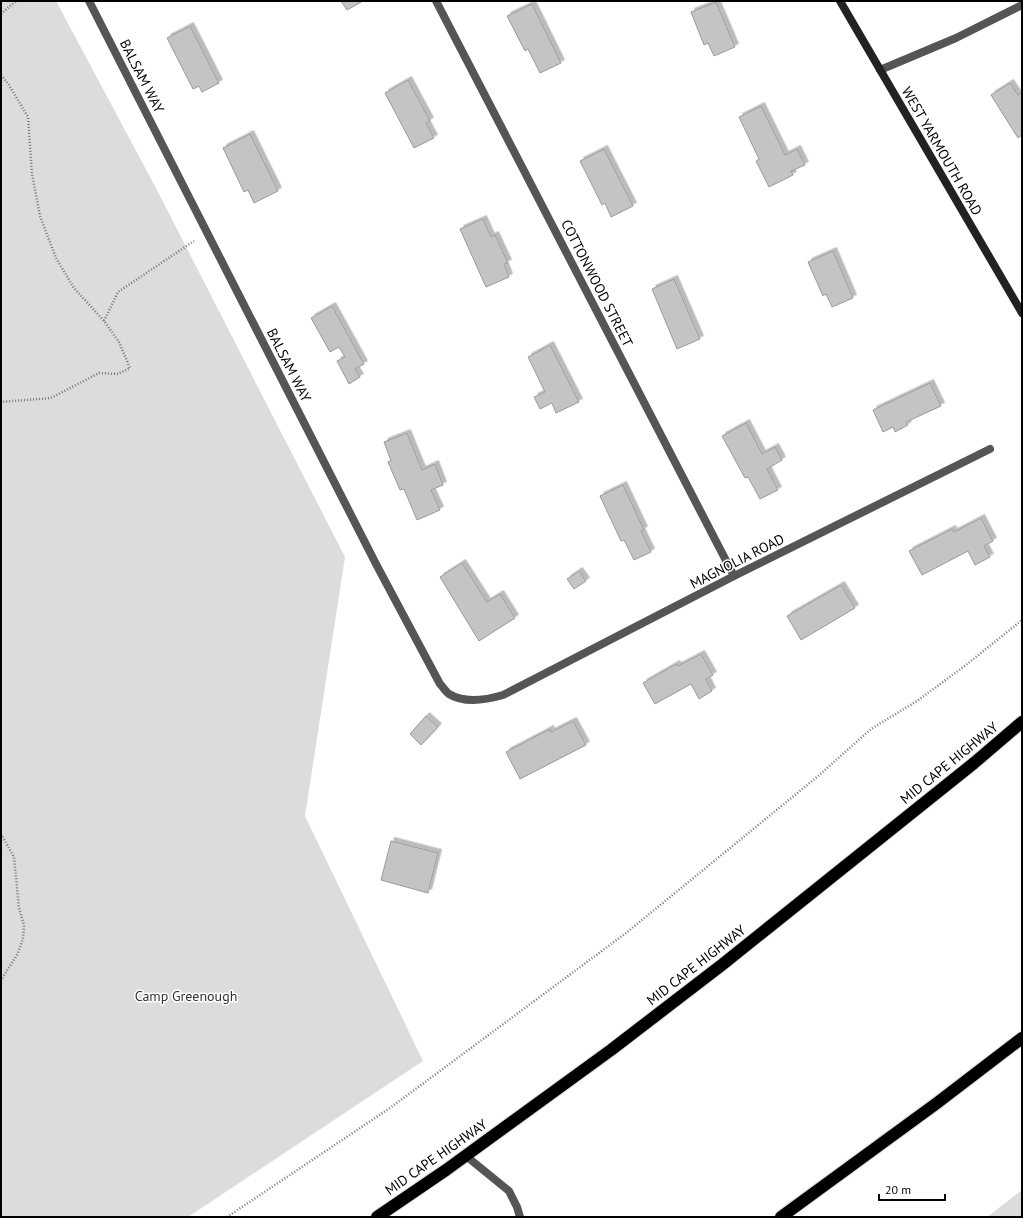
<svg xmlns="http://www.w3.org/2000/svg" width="1023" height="1218" viewBox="0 0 1023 1218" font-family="'PT Sans',sans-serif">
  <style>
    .green { fill: #dcdcdc }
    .building { fill: #c4c4c4; stroke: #999; filter: url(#shadow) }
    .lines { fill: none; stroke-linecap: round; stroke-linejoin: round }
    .motorway-casing { stroke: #dbdbdb; stroke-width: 14 }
    .path { stroke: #777; stroke-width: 2.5; stroke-dasharray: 1 2; stroke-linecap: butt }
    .service { stroke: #555; stroke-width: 8 }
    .minor { stroke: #555; stroke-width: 8 }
    .secondary { stroke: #222; stroke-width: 8 }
    .motorway { stroke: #000; stroke-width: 12 }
    .labels { text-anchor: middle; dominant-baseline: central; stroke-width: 3; stroke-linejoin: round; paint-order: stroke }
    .street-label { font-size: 14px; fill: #000; stroke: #fff }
    .park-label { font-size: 14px; fill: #333; stroke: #fff }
  </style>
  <defs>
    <filter id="shadow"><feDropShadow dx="3.5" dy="-3.5" stdDeviation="0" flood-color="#0004"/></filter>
  </defs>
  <rect width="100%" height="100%" fill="#fff"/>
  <g class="green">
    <path d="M 1,1 L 56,1 L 158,192 L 345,557 L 305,816 L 423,1061 L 188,1217 L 1,1217 Z"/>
    <path d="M 1022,1190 L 1022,1217 L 987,1217 Z"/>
  </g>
  <g class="building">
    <path d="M 341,1 L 363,1 L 347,10 Z"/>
    <path d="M 716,2 L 735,47 L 714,56 L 708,43 L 704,45 L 691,12 Z"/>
    <path d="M 532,4 L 561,63 L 540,73 L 528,49 L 525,51 L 507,16 Z"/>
    <path d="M 190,26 L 219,83 L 202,92 L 199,86 L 193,89 L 167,38 Z"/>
    <path d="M 408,80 L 430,121 L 426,123 L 434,138 L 414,148 L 385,93 Z"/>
    <path d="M 1010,83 L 1018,95 L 1021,93 L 1022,95 L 1022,135 L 1018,138 L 991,95 Z"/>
    <path d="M 761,106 L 785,155 L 797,149 L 805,165 L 791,171 L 793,175 L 769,187 L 756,161 L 759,159 L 739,117 Z"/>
    <path d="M 250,134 L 278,191 L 254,203 L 248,190 L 244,192 L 223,148 Z"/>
    <path d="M 604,149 L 633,206 L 611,217 L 605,203 L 602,205 L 580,161 Z"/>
    <path d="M 483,219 L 491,237 L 495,235 L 508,263 L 504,264 L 509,277 L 486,287 L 460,229 Z"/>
    <path d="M 833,251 L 853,298 L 832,307 L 826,294 L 823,296 L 808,262 Z"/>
    <path d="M 674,279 L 700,339 L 677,349 L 652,289 Z"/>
    <path d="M 332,306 L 364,364 L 355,369 L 360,377 L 349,384 L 337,361 L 345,357 L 339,347 L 330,352 L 311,318 Z"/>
    <path d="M 550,345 L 579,402 L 556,413 L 552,403 L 540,409 L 534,397 L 545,392 L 528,357 Z"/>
    <path d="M 930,383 L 941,406 L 906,422 L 908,425 L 895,432 L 893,427 L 883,432 L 873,410 Z"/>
    <path d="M 746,423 L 762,454 L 775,447 L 782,460 L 767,469 L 778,490 L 760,499 L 748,477 L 745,478 L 722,436 Z"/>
    <path d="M 407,433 L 422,470 L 435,464 L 443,485 L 431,490 L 440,510 L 417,520 L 404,489 L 400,490 L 388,462 L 391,461 L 384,442 Z"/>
    <path d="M 623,485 L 644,530 L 641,531 L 651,552 L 634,560 L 624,540 L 621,541 L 600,496 Z"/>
    <path d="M 981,518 L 993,541 L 984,546 L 990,557 L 975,565 L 968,551 L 922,575 L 909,551 L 952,529 L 954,532 Z"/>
    <path d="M 462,563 L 487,602 L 500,594 L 515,618 L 479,641 L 440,577 Z"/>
    <path d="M 579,571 L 586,581 L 574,589 L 567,579 Z"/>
    <path d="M 841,585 L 855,608 L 801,640 L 787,616 Z"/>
    <path d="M 701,654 L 713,675 L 706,679 L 712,691 L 699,699 L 691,684 L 655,704 L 643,683 L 676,664 L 678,666 Z"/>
    <path d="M 426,716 L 438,727 L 421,745 L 410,734 Z"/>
    <path d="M 573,721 L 586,745 L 520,779 L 506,752 L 550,729 L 551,732 Z"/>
    <path d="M 391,841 L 438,853 L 428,893 L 381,880 Z"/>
  </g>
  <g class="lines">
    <g class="motorway-casing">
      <g id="motorway">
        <path d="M 377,1217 L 446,1170 L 611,1050 L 723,964 L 974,763 L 1022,722"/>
        <path d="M 781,1217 L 937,1103 L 1022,1038"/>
      </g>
    </g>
    <g class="path">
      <path d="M 1,14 L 16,1"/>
      <path d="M 1,75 L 9,85 L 28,117 L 32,174 L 40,216 L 56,258 L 74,288 L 104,321 L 119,342 L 130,368 L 118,374 L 99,373 L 51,398 L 1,402"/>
      <path d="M 104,321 L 118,292 L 194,241"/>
      <path d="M 1,834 L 14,857 L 19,908 L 24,925 L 23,939 L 17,955 L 1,980"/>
      <path d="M 227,1217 L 390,1108 L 626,933 L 817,777 L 871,729 L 917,701 L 966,665 L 1022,620"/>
    </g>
    <path class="service" d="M 466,1156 L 509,1191 L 517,1207 L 520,1217"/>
    <g class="minor">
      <path d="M 89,1 L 376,564 L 440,684 C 443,687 446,692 449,694 C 465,704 486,700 503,695 L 734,576 L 990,449"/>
      <path d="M 436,1 L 734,576"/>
      <path d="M 880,70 L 956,38 L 1022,5"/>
    </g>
    <path class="secondary" d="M 840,1 L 1022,313"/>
    <use href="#motorway" class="motorway"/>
  </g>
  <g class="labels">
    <g class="street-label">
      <text transform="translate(142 76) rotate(63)">BALSAM WAY</text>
      <text transform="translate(942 151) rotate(60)">WEST YARMOUTH ROAD</text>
      <text transform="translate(597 283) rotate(63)">COTTONWOOD STREET</text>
      <text transform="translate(289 365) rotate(63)">BALSAM WAY</text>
      <text transform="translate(737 561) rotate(-27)">MAGNOLIA ROAD</text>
      <text transform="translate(949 763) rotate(-39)">MID CAPE HIGHWAY</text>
      <text transform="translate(696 965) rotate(-38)">MID CAPE HIGHWAY</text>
      <text transform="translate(436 1157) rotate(-35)">MID CAPE HIGHWAY</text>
    </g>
    <g class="park-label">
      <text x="186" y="996">Camp Greenough</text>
    </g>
  </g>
  <rect width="1023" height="1218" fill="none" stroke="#000000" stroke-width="4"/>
  <path d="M879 1194v6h66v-6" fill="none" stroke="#000000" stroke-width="2"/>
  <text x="885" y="1194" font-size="12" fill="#000000" stroke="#ffffff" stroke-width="3" paint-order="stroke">20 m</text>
</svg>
